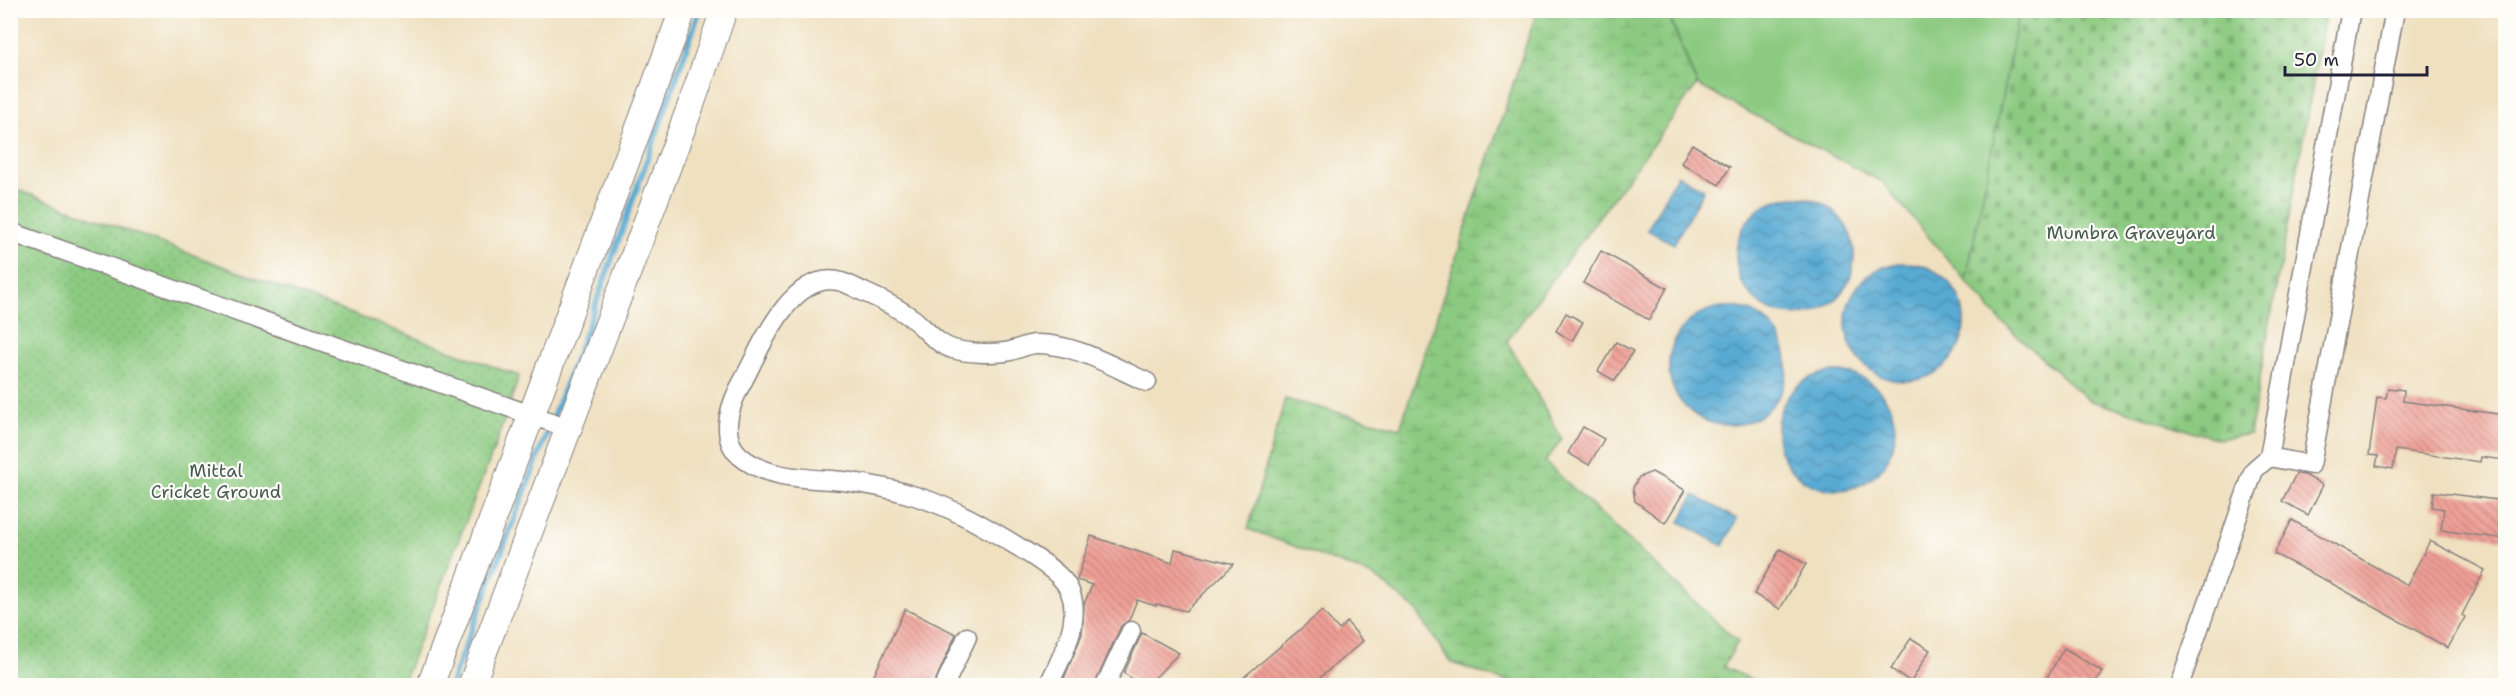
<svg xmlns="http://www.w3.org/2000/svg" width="2516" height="696" viewBox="0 0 2516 696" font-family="'Shantell Sans',sans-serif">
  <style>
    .grass { fill: #8cca81; stroke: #57765e; stroke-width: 1.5 }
    .wetland { fill: url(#wetland-marsh); stroke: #57765e; stroke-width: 1.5 }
    .cemetery { fill: url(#cemetery-stones); stroke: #57765e; stroke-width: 1.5 }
    .park { fill: url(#park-dots); stroke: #57765e; stroke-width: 1.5 }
    .water { fill: url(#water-waves); stroke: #3e6687; stroke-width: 1.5 }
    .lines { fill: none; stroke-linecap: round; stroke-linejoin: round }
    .stream { stroke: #59aad3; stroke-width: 6 }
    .building { fill: url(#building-back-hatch) }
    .street-casing { stroke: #88817e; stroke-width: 21 }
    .secondary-casing { stroke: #88817e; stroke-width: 28 }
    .street { stroke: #fff; stroke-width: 18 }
    .secondary { stroke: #fff; stroke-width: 26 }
    .labels { text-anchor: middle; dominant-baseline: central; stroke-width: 4.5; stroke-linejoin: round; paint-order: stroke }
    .park-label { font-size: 18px; fill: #475d54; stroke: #fdfcf7 }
  </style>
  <defs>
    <pattern id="wetland-marsh" width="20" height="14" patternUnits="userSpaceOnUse" patternTransform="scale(1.5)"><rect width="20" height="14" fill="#8cca81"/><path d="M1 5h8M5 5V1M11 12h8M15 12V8" fill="none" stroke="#78ad70"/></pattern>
    <pattern id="cemetery-stones" width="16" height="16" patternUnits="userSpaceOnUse" patternTransform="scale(1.5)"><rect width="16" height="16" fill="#8cca81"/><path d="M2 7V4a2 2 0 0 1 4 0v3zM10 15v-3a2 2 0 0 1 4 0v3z" fill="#78ad70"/></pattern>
    <pattern id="park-dots" width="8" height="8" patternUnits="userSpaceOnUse" patternTransform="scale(1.5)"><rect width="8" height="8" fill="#8cca81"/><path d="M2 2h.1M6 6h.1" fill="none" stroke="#78ad70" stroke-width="1.8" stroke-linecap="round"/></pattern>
    <pattern id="water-waves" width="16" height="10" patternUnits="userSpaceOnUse" patternTransform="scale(1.5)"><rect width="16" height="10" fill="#59aad3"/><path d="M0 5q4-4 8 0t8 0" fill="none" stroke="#498aac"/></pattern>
    <pattern id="building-back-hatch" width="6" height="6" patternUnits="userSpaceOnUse" patternTransform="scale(1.5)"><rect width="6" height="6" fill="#ef9f95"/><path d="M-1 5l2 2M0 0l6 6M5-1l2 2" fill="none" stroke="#c1817b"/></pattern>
  </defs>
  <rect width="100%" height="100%" fill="#fdfcf7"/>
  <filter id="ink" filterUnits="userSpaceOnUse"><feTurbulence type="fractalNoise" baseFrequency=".0167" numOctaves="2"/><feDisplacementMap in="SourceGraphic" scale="12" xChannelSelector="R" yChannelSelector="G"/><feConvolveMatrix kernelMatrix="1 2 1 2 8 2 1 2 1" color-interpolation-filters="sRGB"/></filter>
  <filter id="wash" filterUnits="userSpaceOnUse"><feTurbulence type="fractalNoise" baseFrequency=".008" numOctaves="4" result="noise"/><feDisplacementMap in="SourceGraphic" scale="24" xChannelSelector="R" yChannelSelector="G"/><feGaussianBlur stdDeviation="1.35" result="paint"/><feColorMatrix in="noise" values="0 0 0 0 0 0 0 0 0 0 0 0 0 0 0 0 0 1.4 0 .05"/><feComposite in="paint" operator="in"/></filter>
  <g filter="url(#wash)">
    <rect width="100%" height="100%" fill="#efe0c0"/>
    <path class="grass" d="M 1667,10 L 2019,11 L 1966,281 L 1882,182 L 1697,85 Z"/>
    <path class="wetland" d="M 1537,11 L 1667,11 L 1697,85 L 1507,341 L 1562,439 L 1545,462 L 1738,642 L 1723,667 L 1765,685 L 1511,685 L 1505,681 L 1450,662 L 1415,609 L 1374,576 L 1248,529 L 1285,399 L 1400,428 Z"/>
    <path class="cemetery" d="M 2019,11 L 2326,11 L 2250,434 L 2218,439 L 2088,400 L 2000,320 L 1966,281 Z"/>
    <path class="park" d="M 10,187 L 519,376 L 496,444 L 402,685 L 11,685 Z"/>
    <g class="water">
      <path d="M 1677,175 L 1704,189 L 1674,244 L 1647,230 Z"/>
      <circle cx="1795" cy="256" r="59"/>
      <circle cx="1905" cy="322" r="59"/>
      <circle cx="1728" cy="366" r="59"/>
      <circle cx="1836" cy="431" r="59"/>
      <path d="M 1694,495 L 1737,519 L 1723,546 L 1680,522 Z"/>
    </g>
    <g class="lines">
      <path class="stream" d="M 450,686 L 587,329 L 700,10"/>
    </g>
    <g id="blocks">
      <g class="building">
        <path d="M 1692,144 L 1730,167 L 1719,185 L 1681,163 Z"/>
        <path d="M 1601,251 L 1667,288 L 1649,320 L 1583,283 Z"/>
        <path d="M 1566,313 L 1583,322 L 1572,341 L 1556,331 Z"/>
        <path d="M 1616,342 L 1633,351 L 1615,381 L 1598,371 Z"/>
        <path d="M 2388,388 L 2404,390 L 2403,401 L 2505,415 L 2505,460 L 2481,457 L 2480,462 L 2396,450 L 2393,469 L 2376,466 L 2378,456 L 2369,455 L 2377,397 L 2386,398 Z"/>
        <path d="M 1583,427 L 1604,439 L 1589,465 L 1568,453 Z"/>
        <path d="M 1652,472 L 1685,490 L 1665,523 L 1635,501 L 1633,488 L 1639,477 Z"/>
        <path d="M 2296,474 L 2305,475 L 2323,485 L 2308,515 L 2282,501 Z"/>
        <path d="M 2434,492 L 2505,501 L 2505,539 L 2441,530 L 2444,509 L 2432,507 Z"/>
        <path d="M 2292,520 L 2407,585 L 2430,541 L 2485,570 L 2462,615 L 2465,617 L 2448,648 L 2331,583 L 2274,554 Z"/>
        <path d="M 1091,536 L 1172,563 L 1175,549 L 1234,564 L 1186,611 L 1156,604 L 1156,606 L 1137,600 L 1129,620 L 1121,626 L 1094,686 L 1061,686 L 1082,634 L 1084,604 L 1092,585 L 1077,580 Z"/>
        <path d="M 1780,549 L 1806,564 L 1780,609 L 1754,594 Z"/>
        <path d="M 905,609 L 956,634 L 933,686 L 869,686 Z"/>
        <path d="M 1322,611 L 1339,630 L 1347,622 L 1363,641 L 1310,686 L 1252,686 L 1244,677 Z"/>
        <path d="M 1142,633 L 1179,653 L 1147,686 L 1142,686 L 1124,673 Z"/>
        <path d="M 1911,638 L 1930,650 L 1911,682 L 1891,669 Z"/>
        <path d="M 2064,648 L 2102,671 L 2093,686 L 2042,686 Z"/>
      </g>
    </g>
  </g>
  <g filter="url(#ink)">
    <use href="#blocks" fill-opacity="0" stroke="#88817e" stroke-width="1.5"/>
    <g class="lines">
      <g class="street-casing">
        <g id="street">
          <path d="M 2351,10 L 2269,457 L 2311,465 L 2395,10"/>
          <path d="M 10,232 L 568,428"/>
          <path d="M 944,686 L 967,637"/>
          <path d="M 1048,686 C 1063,654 1091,606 1059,576 C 1047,564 1031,555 1017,546 C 984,526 952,507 915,496 C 893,489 867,484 844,481 C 810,478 768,480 740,456 C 717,435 732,400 744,379 C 761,346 791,272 838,281 C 848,283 857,289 866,293 C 882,300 898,308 912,318 C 925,328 936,344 953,349 C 967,353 990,354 1005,352 C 1015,351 1024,345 1035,344 C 1074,343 1111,366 1147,382"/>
          <path d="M 1105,686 L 1131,631"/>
          <path d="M 2179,686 L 2254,470 L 2269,457"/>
        </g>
      </g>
      <g class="secondary-casing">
        <g id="secondary">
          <path d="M 430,686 L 683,10"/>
          <path d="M 471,686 L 691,105 L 724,10"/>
        </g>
      </g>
      <use href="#street" class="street"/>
      <use href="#secondary" class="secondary"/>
    </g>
  </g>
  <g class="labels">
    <g class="park-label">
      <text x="2131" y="233">Mumbra Graveyard</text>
      <text x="216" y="471">Mittal<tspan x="216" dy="21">Cricket Ground</tspan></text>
    </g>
  </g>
  <rect width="2516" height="696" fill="none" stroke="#fdfcf7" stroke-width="36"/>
  <path d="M2285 66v9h142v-9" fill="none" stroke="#22223b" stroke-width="3"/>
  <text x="2294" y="66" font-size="18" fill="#22223b" stroke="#fdfcf7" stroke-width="4.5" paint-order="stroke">50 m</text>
</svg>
